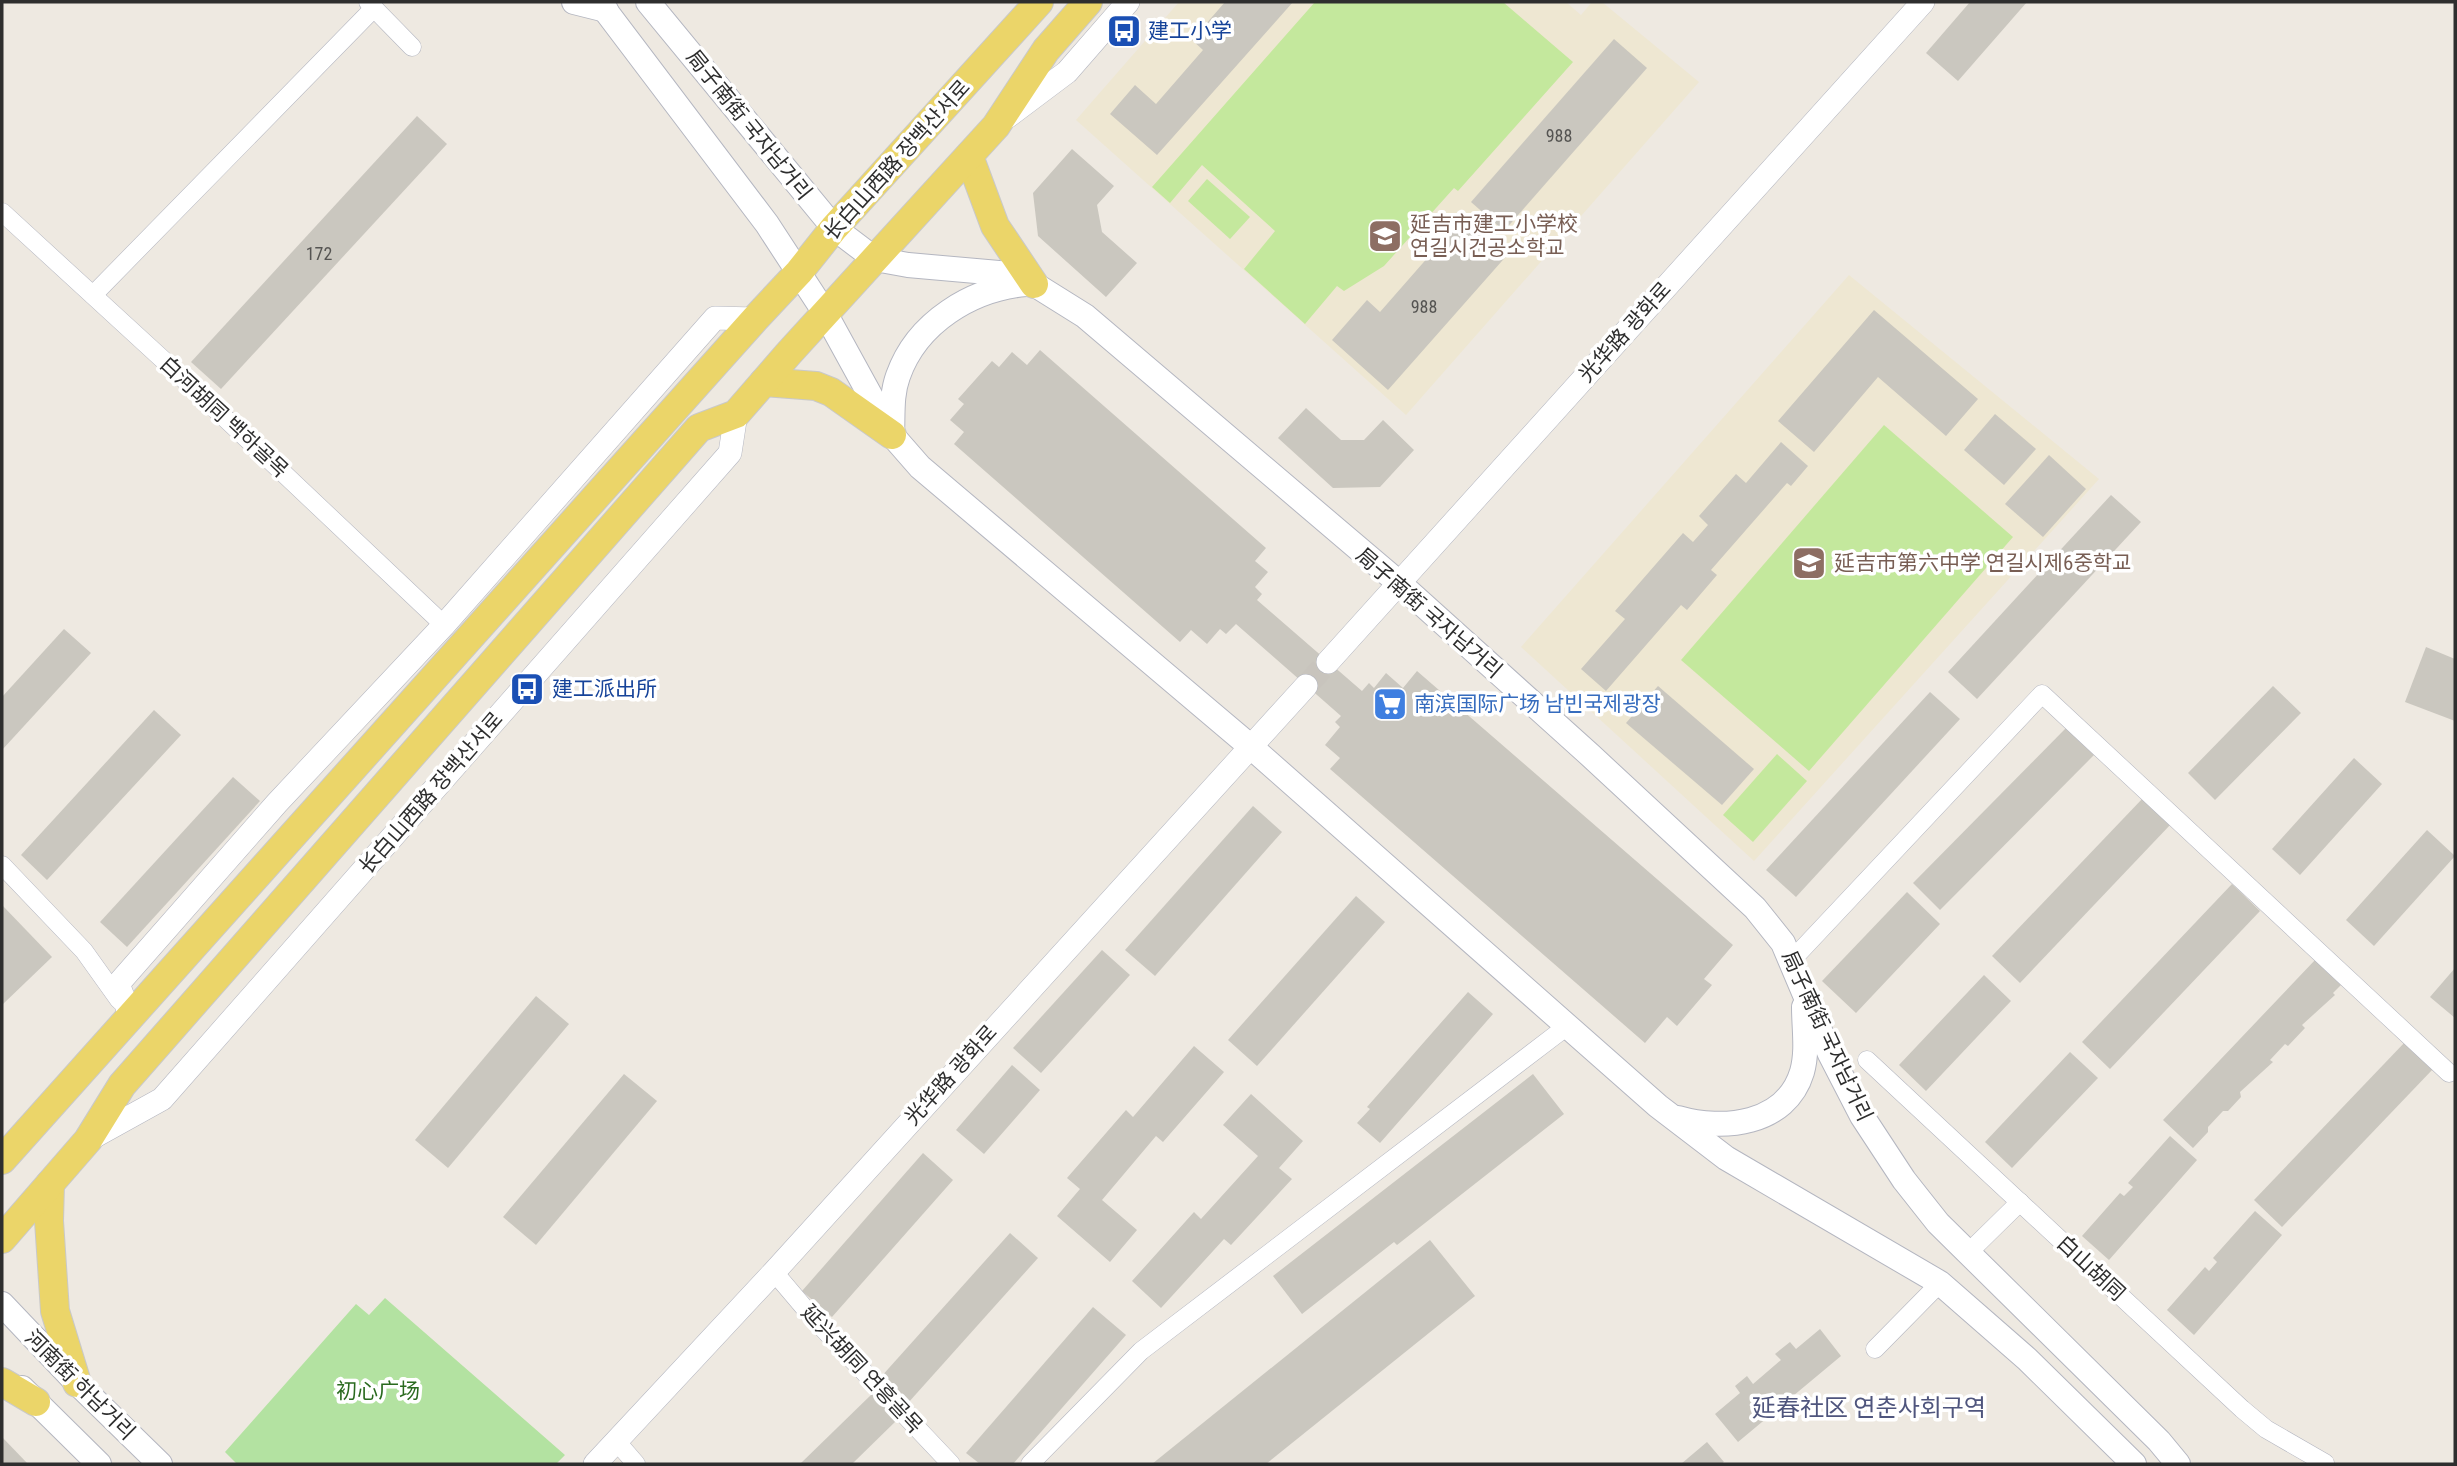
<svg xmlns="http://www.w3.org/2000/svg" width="2457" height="1466" viewBox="0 0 2457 1466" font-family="'Roboto Condensed','Noto Sans SC','Noto Sans KR',sans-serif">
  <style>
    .education { fill: #eee7d2 }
    .green { fill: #b3e2a1 }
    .pitch { fill: #c4e89d }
    .building { fill: #cac7bf }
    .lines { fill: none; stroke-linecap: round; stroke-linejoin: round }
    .tertiary-tunnel { stroke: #c8c4bd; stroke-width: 23; stroke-dasharray: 23 11; stroke-linecap: butt }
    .minor-casing { stroke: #b4b6c0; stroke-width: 19 }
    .tertiary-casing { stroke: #b4b6c0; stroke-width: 24 }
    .secondary-casing { stroke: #b4b6c0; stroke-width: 26 }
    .primary-casing { stroke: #c9c9c9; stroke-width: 30 }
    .minor { stroke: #fff; stroke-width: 18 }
    .tertiary { stroke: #fff; stroke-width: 23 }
    .secondary { stroke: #fff; stroke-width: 24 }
    .primary { stroke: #ebd569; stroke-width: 28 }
    .labels { text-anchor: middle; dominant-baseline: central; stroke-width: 7; stroke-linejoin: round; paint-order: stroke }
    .number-label { font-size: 18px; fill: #555452 }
    .transit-label { font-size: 21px; fill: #164399; stroke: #fff; text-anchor: start }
    .street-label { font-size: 21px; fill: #2e2e2e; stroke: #fff }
    .education-label { font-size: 21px; fill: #785e54; stroke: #fff; text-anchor: start }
    .shop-label { font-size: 21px; fill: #366cbe; stroke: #fff; text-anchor: start }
    .park-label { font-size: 21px; fill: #2a6a1f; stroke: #fff }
    .quarter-label { font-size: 24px; fill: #4f557d; stroke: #fff }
  </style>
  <rect width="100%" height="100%" fill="#eee9e1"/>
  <g class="education">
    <path d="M 1179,2 L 1566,2 L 1581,15 L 1592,2 L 1602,2 L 1699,82 L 1406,415 L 1076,120 Z"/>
    <path d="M 1849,275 L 2099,479 L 1754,861 L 1521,647 Z"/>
  </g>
  <path class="green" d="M 385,1298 L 565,1455 L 556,1464 L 237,1464 L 225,1452 L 356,1304 L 369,1315 Z"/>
  <g class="pitch">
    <path d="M 1315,2 L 1503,2 L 1573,62 L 1458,191 L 1454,188 L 1384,266 L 1344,291 L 1337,286 L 1305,324 L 1244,269 L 1275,231 L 1202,165 L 1170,203 L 1152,187 Z"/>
    <path d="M 1207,179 L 1250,217 L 1230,239 L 1188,201 Z"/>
    <path d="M 1884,425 L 2013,537 L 1809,771 L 1681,660 Z"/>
    <path d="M 1777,754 L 1807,781 L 1753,842 L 1723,815 Z"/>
  </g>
  <g class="building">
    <path d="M 1225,2 L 1293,2 L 1157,155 L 1110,114 L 1135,85 L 1156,104 L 1203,50 L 1192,40 Z"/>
    <path d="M 1970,2 L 2027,2 L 1958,81 L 1926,53 Z"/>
    <path d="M 1614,39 L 1647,68 L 1504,231 L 1471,202 Z"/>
    <path d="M 417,116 L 447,144 L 221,389 L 191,362 Z"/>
    <path d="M 1072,149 L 1114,186 L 1097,205 L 1102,232 L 1137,263 L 1106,297 L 1038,236 L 1033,193 Z"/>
    <path d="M 1465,215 L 1509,253 L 1388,390 L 1332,340 L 1367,300 L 1380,312 Z"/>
    <path d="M 1874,310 L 1978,399 L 1946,436 L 1878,377 L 1814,452 L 1778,421 Z"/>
    <path d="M 1040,350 L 1266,548 L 1255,561 L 1268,572 L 1255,587 L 1262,594 L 1257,600 L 1362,691 L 1369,683 L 1374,688 L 1386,673 L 1403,688 L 1417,671 L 1733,945 L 1704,979 L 1712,985 L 1677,1026 L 1667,1017 L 1645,1043 L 1330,769 L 1340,758 L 1325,745 L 1340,727 L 1335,722 L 1341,716 L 1236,624 L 1226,634 L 1220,629 L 1207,644 L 1191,630 L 1180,642 L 954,444 L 964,432 L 950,420 L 964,404 L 958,399 L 992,361 L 999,367 L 1012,352 L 1027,365 Z"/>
    <path d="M 1306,408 L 1341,440 L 1364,440 L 1383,420 L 1414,450 L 1380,487 L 1333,488 L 1278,438 Z"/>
    <path d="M 1995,414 L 2036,449 L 2004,485 L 1964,450 Z"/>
    <path d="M 1781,442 L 1808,466 L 1791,486 L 1787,483 L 1711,570 L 1717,575 L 1687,610 L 1681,605 L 1606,691 L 1581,669 L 1625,619 L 1615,611 L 1683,533 L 1693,542 L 1708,525 L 1699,516 L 1736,474 L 1746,483 Z"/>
    <path d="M 2049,455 L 2086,489 L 2043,537 L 2005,504 Z"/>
    <path d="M 2111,495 L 2141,522 L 1977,699 L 1948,672 Z"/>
    <path d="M 64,629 L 91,653 L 2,750 L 2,697 Z"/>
    <path d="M 2426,647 L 2455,659 L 2455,721 L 2405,702 Z"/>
    <path d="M 1658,686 L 1754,769 L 1722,805 L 1626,723 Z"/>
    <path d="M 2273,686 L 2301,713 L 2215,800 L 2188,773 Z"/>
    <path d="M 1930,692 L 1960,719 L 1796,897 L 1766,870 Z"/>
    <path d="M 154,710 L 181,735 L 47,880 L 21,855 Z"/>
    <path d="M 2066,728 L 2094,755 L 1940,910 L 1913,883 Z"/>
    <path d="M 2354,758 L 2382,784 L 2300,875 L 2272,849 Z"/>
    <path d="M 233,777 L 260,801 L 127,947 L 100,922 Z"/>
    <path d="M 2143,798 L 2171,824 L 2020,983 L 1992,956 Z"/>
    <path d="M 1253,806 L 1282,832 L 1155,976 L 1125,950 Z"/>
    <path d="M 2427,830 L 2455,856 L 2374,946 L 2346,920 Z"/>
    <path d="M 2232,884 L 2260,911 L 2110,1069 L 2082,1042 Z"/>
    <path d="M 1907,892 L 1940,924 L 1856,1013 L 1822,981 Z"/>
    <path d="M 1356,896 L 1385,922 L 1257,1066 L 1228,1040 Z"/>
    <path d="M 2,905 L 52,957 L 2,1005 Z"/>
    <path d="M 1102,950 L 1130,975 L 1041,1073 L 1013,1048 Z"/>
    <path d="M 2315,960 L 2341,985 L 2333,993 L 2335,995 L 2302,1025 L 2305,1028 L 2288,1046 L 2285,1044 L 2270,1060 L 2273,1062 L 2240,1092 L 2241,1097 L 2228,1111 L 2223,1111 L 2208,1127 L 2208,1132 L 2193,1148 L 2163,1120 Z"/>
    <path d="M 2455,968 L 2455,1018 L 2430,997 Z"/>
    <path d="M 1984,975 L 2011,1001 L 1926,1091 L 1899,1065 Z"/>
    <path d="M 1468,992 L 1493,1014 L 1380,1143 L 1357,1123 L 1370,1109 L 1367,1107 Z"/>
    <path d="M 536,996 L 569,1024 L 448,1168 L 415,1140 Z"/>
    <path d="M 2405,1042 L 2433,1069 L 2282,1227 L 2254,1200 Z"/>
    <path d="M 1194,1046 L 1224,1072 L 1163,1142 L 1156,1136 L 1102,1200 L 1137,1230 L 1110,1262 L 1057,1216 L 1080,1189 L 1067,1178 L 1126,1110 L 1133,1117 Z"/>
    <path d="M 2070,1052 L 2098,1078 L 2012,1168 L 1985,1142 Z"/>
    <path d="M 1012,1065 L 1040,1090 L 984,1154 L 956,1130 Z"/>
    <path d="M 624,1074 L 657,1101 L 536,1245 L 503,1217 Z"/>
    <path d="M 1533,1074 L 1564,1114 L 1397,1245 L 1394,1242 L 1302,1314 L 1273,1276 Z"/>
    <path d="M 1251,1094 L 1303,1141 L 1279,1168 L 1292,1179 L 1231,1245 L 1224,1239 L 1161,1308 L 1132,1281 L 1194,1212 L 1201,1219 L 1258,1156 L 1223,1125 Z"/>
    <path d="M 2170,1136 L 2197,1160 L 2109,1260 L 2082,1236 L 2120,1193 L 2124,1196 L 2133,1187 L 2128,1183 Z"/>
    <path d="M 923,1153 L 953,1180 L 832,1317 L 802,1291 Z"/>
    <path d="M 2255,1211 L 2282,1235 L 2194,1335 L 2167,1310 L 2205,1267 L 2209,1271 L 2217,1262 L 2213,1258 Z"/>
    <path d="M 1010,1233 L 1038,1258 L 908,1403 L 880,1378 Z"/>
    <path d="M 1430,1240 L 1475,1296 L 1266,1464 L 1152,1464 Z"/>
    <path d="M 1093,1307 L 1126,1335 L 1013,1464 L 980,1464 L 966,1453 Z"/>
    <path d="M 1820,1329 L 1841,1356 L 1738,1442 L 1715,1414 L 1740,1393 L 1735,1386 L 1747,1376 L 1753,1384 L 1781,1360 L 1775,1354 L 1790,1342 L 1796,1349 Z"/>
    <path d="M 873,1393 L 898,1419 L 852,1464 L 800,1464 Z"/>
    <path d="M 2,1437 L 28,1464 L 2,1464 Z"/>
    <path d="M 1707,1442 L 1724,1462 L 1721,1464 L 1681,1464 Z"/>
  </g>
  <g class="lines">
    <path class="tertiary-tunnel" d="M 1306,686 L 1328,662"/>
    <g class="minor-casing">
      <g id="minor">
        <path d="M 368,2 L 412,47"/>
        <path d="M 2,212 L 171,367 L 444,625"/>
        <path d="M 93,295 L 374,8"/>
        <path d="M 2,865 L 84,951 L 119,1000"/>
        <path d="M 1791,961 L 2042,694 L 2449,1073"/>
        <path d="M 1867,1060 L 2242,1409 L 2266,1429 L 2325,1463"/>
        <path d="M 1969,1252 L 2020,1202"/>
        <path d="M 774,1272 L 813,1318 L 951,1464"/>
        <path d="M 1875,1349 L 1940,1283"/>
        <path d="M 617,1442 L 636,1464"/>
        <path d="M 1030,1464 L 1141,1351 L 1566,1027"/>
      </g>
    </g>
    <g class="tertiary-casing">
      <g id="tertiary">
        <path d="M 1007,117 L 1067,72 L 1128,2"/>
        <path d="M 1328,662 L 1923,2"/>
        <path d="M 131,1017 L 118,984 L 277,803 L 444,625 L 715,318 L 755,319"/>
        <path d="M 88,1140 L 162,1099 L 730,453 L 736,414"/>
        <path d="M 595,1464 L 774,1272 L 1306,686"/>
      </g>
    </g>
    <g class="secondary-casing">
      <g id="secondary">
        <path d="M 574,2 L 606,10"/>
        <path d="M 599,2 L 767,224 L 825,313 L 892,435 L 920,467 L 1251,747 L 1658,1106 L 1726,1158 L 1940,1283 L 2027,1359 L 2134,1464"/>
        <path d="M 648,2 L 834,228 L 875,259 L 908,265 L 1010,274 L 1029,281 L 1085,316 L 1399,583 L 1590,755 L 1755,908 L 1783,943 L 1830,1054 L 1862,1116 L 1904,1180 L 1938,1223 L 2159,1441 L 2178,1464"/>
        <path d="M 892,435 C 893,415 891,395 898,376 C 917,322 972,289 1026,284"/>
        <path d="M 1678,1118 C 1723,1131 1786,1125 1802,1072 C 1808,1051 1804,1029 1804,1007"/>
        <path d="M 2,1304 L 77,1383 L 160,1464"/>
        <path d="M 22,1388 L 99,1464"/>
      </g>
    </g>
    <g class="primary-casing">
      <g id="primary">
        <path d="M 969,156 L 995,226 L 1034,284"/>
        <path d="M 764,382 L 816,386 L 831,392 L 892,435"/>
        <path d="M 2,1160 L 755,319 L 799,272 L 834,228 L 1039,2"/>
        <path d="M 50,1184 L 49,1221 L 55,1311 L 77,1383"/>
        <path d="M 2,1239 L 88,1140 L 122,1085 L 699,428 L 736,414 L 789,353 L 996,126 L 1046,50 L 1088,2"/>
        <path d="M 2,1382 L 36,1402"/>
      </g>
    </g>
    <use href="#minor" class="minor"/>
    <use href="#tertiary" class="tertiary"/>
    <use href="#secondary" class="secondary"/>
    <use href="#primary" class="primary"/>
  </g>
  <defs>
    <g id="bus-square" transform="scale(1.75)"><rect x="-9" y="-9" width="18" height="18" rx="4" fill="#1a4fb4" stroke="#fff"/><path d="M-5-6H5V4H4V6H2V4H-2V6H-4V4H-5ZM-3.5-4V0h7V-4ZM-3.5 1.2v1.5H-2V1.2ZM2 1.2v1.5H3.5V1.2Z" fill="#fff"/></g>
    <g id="school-square" transform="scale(1.75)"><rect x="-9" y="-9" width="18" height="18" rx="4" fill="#8d6e63" stroke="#fff"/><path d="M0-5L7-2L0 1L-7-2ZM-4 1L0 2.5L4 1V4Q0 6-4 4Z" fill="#fff"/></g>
    <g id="supermarket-square" transform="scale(1.75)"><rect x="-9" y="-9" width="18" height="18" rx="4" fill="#3f7fe0" stroke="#fff"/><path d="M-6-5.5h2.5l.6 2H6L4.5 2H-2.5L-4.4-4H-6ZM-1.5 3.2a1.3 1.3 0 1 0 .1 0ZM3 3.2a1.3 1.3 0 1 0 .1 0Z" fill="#fff"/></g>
  </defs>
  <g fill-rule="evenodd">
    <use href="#bus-square" x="1124" y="31"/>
    <use href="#school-square" x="1385" y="236"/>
    <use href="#school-square" x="1809" y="563"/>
    <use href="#bus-square" x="527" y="689"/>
    <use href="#supermarket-square" x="1390" y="704"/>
  </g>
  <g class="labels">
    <g class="number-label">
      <text x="1559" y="135">988</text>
      <text x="319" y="253">172</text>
      <text x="1424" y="306">988</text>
    </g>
    <g class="transit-label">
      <text x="1148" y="31">建工小学</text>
      <text x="552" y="689">建工派出所</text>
    </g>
    <g class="street-label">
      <text transform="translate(749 125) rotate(51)">局子南街 국자남거리</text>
      <text transform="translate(897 160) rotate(-48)">长白山西路 장백산서로</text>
      <text transform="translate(1625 332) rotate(-48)">光华路 광화로</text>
      <text transform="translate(224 417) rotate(43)">白河胡同 백하골목</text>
      <text transform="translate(1429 613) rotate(41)">局子南街 국자남거리</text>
      <text transform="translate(431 793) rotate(-49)">长白山西路 장백산서로</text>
      <text transform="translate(1827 1036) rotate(65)">局子南街 국자남거리</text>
      <text transform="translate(951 1075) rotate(-48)">光华路 광화로</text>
      <text transform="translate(2091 1268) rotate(43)">白山胡同</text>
      <text transform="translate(862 1369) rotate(47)">延兴胡同 연흥골목</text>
      <text transform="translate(80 1385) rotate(45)">河南街 하남거리</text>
    </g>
    <g class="education-label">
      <text x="1410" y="224">延吉市建工小学校<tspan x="1410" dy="24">연길시건공소학교</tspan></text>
      <text x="1834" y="563">延吉市第六中学 연길시제6중학교</text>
    </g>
    <g class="shop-label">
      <text x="1414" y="704">南滨国际广场 남빈국제광장</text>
    </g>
    <g class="park-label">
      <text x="378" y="1391">初心广场</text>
    </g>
    <g class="quarter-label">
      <text x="1869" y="1408">延春社区 연춘사회구역</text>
    </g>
  </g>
  <rect width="2457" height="1466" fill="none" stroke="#2e2e2e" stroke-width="7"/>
</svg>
